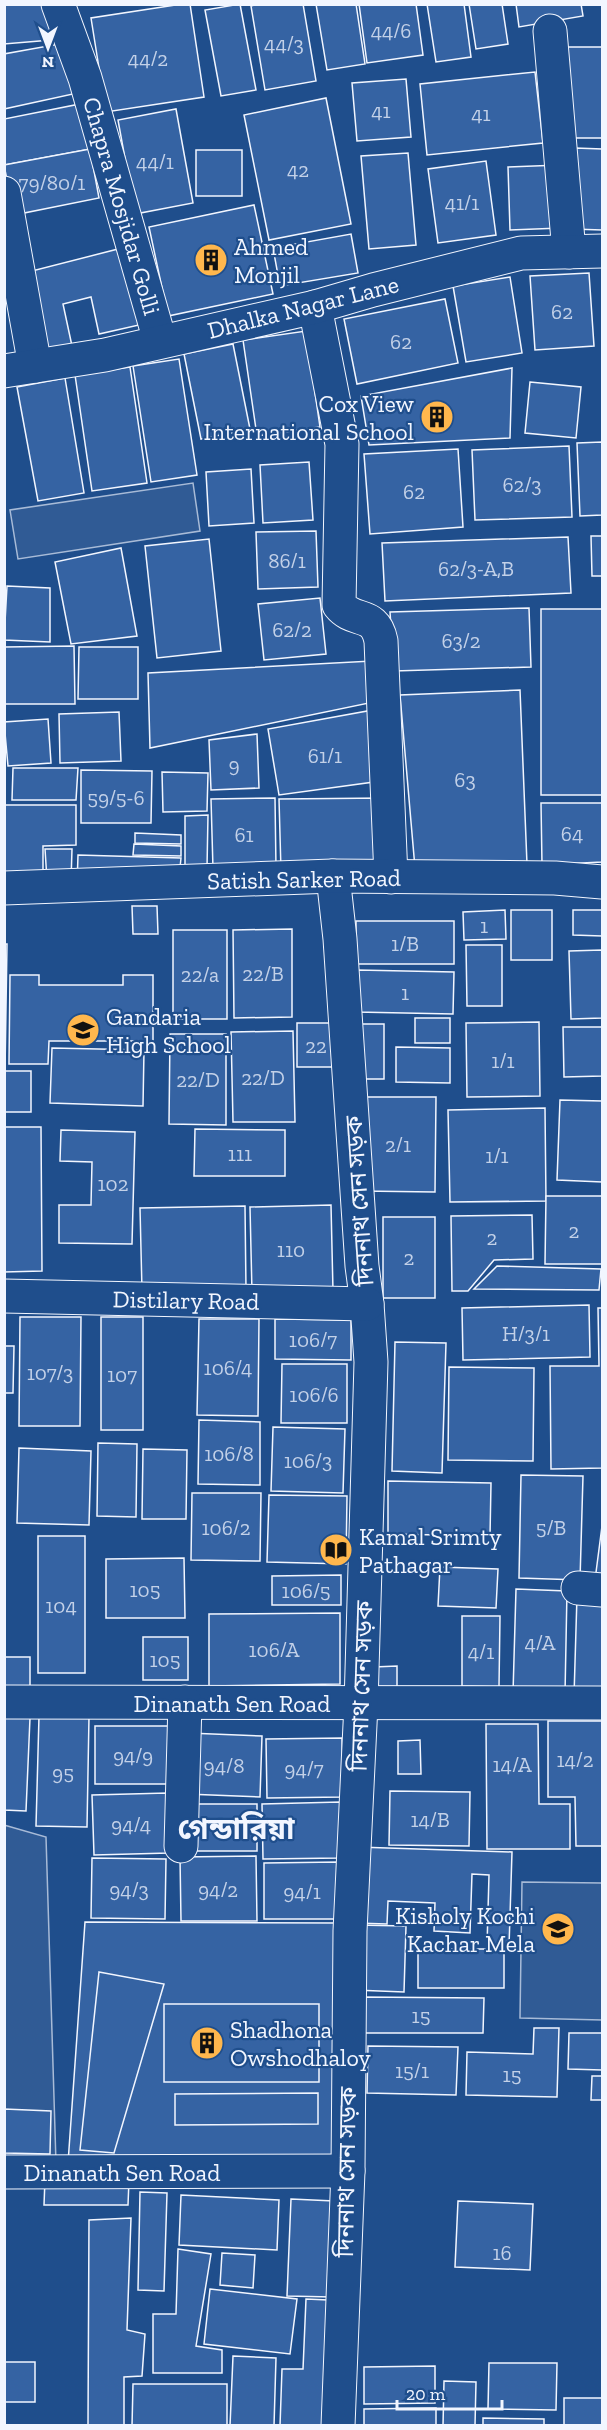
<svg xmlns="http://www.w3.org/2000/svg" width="607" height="2430" viewBox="0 0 607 2430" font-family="'Zilla Slab','Noto Sans Bengali',serif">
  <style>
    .green { fill: #305b95; stroke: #a8bbd7; stroke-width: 1.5 }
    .building { fill: #3563a3; stroke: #f2f6ff; stroke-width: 1.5 }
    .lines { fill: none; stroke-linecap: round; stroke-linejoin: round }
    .minor-casing { stroke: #f2f6ff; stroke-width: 35 }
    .minor { stroke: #1f4e8c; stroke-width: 33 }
    .labels { text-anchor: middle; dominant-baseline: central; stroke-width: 4.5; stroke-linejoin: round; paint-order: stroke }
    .number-label { font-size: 21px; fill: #c3d1e8 }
    .street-label { font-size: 24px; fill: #f2f6ff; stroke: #1f4e8c }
    .poi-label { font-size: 24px; fill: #f2f6ff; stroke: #1f4e8c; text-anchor: start }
    .district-label { font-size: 30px; font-weight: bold; fill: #f2f6ff; stroke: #1f4e8c }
  </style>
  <rect width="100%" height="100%" fill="#1f4e8c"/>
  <g class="green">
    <path d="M 193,483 L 200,531 L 18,559 L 10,510 Z"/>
    <path d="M 4,1825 L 46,1837 L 56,2163 L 5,2162 Z"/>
    <path d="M 522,1882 L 602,1883 L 602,2020 L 520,2018 Z"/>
  </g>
  <g class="building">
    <path d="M 4,4 L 53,4 L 63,39 L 4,44 Z"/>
    <path d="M 182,4 L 190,4 L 204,97 L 106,112 L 91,18 Z"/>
    <path d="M 240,4 L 256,90 L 221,96 L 205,10 Z"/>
    <path d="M 258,4 L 303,4 L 316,81 L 265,90 L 251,6 Z"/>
    <path d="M 316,4 L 356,4 L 365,64 L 327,70 Z"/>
    <path d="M 359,4 L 416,4 L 423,55 L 367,63 Z"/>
    <path d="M 427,4 L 464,4 L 471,57 L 436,62 Z"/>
    <path d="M 469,4 L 502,4 L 508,44 L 476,49 Z"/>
    <path d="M 516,4 L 581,4 L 583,16 L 519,27 Z"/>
    <path d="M 59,44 L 73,94 L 4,109 L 4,54 Z"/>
    <path d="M 562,47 L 602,47 L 602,138 L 564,138 Z"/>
    <path d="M 535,72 L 543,143 L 427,155 L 420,84 Z"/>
    <path d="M 406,79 L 411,137 L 357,141 L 352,83 Z"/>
    <path d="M 326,98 L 351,224 L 269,240 L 244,115 Z"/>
    <path d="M 80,104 L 90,149 L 4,165 L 4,119 Z"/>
    <path d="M 176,109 L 193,203 L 135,214 L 118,120 Z"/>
    <path d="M 575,148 L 602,149 L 602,230 L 572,229 Z"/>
    <path d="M 90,149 L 99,198 L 14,215 L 4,165 Z"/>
    <rect x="196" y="150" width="46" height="46"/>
    <path d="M 408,153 L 416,245 L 369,249 L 361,156 Z"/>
    <path d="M 486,161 L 496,235 L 438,243 L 428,169 Z"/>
    <path d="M 559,165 L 561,228 L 510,230 L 508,167 Z"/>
    <path d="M 254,205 L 273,294 L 168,316 L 149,227 Z"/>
    <path d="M 351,234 L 358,273 L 280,286 L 273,248 Z"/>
    <path d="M 122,248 L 139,325 L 99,334 L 91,297 L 63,304 L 72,346 L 37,354 L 24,273 Z"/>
    <path d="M 589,273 L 594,346 L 535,350 L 530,276 Z"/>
    <path d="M 510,277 L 522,353 L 466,362 L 453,286 Z"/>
    <path d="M 445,299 L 458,363 L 357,384 L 344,319 Z"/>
    <path d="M 306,331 L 320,427 L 257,436 L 243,340 Z"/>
    <path d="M 233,344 L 250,429 L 201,439 L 184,354 Z"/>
    <path d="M 179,359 L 197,475 L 151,482 L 133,366 Z"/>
    <path d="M 130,367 L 147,483 L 92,491 L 75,375 Z"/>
    <path d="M 512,368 L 510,438 L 369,445 L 361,396 Z"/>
    <path d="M 65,378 L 84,493 L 38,501 L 17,387 Z"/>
    <path d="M 530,382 L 581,387 L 576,438 L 525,433 Z"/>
    <path d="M 602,442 L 602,515 L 580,516 L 577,443 Z"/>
    <path d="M 569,446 L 572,517 L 475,520 L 472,450 Z"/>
    <path d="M 458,449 L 463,527 L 370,534 L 364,454 Z"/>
    <path d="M 309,462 L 313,520 L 263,523 L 260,465 Z"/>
    <path d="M 251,469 L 254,523 L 209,526 L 206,472 Z"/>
    <path d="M 316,531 L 318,587 L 258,589 L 256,532 Z"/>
    <path d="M 591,536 L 602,536 L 602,576 L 592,576 Z"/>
    <path d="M 568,537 L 571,593 L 385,601 L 382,543 Z"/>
    <path d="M 209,539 L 221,651 L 157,658 L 145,546 Z"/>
    <path d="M 121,548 L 137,636 L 71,644 L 55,562 Z"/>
    <path d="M 7,586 L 50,588 L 50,642 L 4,640 Z"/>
    <path d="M 320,598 L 326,654 L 264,660 L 258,604 Z"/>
    <path d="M 529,608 L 531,667 L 394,671 L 390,612 Z"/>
    <rect x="541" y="609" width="61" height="186"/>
    <path d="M 74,646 L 75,704 L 4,704 L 5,647 Z"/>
    <path d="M 79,647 L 138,647 L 138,699 L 78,699 Z"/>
    <path d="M 372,661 L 374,702 L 150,748 L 148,673 Z"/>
    <path d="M 520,690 L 527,864 L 415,868 L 400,695 Z"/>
    <path d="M 373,710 L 381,781 L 279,795 L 268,729 Z"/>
    <path d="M 119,712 L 121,761 L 60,763 L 59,714 Z"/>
    <path d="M 48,719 L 51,763 L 8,766 L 4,722 Z"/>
    <path d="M 257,734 L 259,788 L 211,790 L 209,740 Z"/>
    <path d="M 13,768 L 78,768 L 76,800 L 12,800 Z"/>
    <path d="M 81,770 L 152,771 L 151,823 L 81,823 Z"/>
    <path d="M 162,772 L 208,773 L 207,811 L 163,812 Z"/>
    <path d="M 275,798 L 276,868 L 213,869 L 211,799 Z"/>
    <path d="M 385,798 L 385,869 L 281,871 L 279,799 Z"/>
    <path d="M 541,803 L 602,803 L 602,862 L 542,865 Z"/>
    <path d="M 4,805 L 76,805 L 76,845 L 43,846 L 43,880 L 4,881 Z"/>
    <path d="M 208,815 L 207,868 L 185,868 L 185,816 Z"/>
    <path d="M 135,833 L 181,835 L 181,844 L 135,843 Z"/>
    <path d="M 134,844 L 181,846 L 181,856 L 133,855 Z"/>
    <path d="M 45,849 L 72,849 L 71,882 L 47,880 Z"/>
    <path d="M 78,855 L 181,858 L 178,887 L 77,886 Z"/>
    <path d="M 132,906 L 157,906 L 158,934 L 133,934 Z"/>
    <path d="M 505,910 L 506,939 L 464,940 L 463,912 Z"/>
    <rect x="511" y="910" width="41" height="50"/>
    <path d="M 573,910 L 602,910 L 602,936 L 573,935 Z"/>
    <rect x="356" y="921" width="98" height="43"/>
    <path d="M 292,929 L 292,1017 L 234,1018 L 233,930 Z"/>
    <rect x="173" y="930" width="54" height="89"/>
    <path d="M 4,944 L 7,944 L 5,1071 L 31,1071 L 31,1112 L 4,1112 Z"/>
    <path d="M 466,945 L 502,945 L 502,1006 L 467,1006 Z"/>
    <path d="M 602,950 L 602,1018 L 571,1019 L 569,951 Z"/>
    <path d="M 357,970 L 454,972 L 453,1014 L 356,1012 Z"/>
    <path d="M 10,975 L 39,975 L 39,985 L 123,985 L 123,975 L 153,975 L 153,1041 L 49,1041 L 48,1064 L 9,1064 Z"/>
    <rect x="415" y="1018" width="35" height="25"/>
    <path d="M 539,1022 L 540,1096 L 467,1097 L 466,1023 Z"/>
    <rect x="297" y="1023" width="39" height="44"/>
    <rect x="351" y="1024" width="33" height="55"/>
    <path d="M 563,1027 L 602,1027 L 602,1076 L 564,1077 Z"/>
    <path d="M 293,1031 L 295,1122 L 233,1122 L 231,1032 Z"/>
    <path d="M 170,1034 L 226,1034 L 226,1125 L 169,1124 Z"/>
    <path d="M 396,1047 L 450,1048 L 450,1083 L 396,1082 Z"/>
    <path d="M 52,1048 L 144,1050 L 143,1106 L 50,1103 Z"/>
    <path d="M 362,1097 L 436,1097 L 435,1192 L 361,1191 Z"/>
    <path d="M 560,1100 L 602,1101 L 602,1182 L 557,1180 Z"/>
    <path d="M 545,1108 L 546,1201 L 450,1202 L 448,1110 Z"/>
    <path d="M 4,1127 L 41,1127 L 42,1271 L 4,1272 Z"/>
    <path d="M 195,1129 L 285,1130 L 285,1176 L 194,1176 Z"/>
    <path d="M 61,1130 L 135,1132 L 132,1244 L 59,1243 L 59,1205 L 91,1205 L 92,1162 L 60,1161 Z"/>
    <path d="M 546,1196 L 602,1196 L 602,1264 L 545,1264 Z"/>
    <path d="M 331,1205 L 333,1291 L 252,1293 L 250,1207 Z"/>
    <path d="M 245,1206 L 246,1289 L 142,1291 L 140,1208 Z"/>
    <path d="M 532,1215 L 533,1259 L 494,1260 L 468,1291 L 452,1291 L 451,1216 Z"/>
    <rect x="383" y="1217" width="52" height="81"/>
    <path d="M 497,1266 L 601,1269 L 599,1290 L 474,1289 Z"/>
    <path d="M 589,1305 L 590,1357 L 463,1360 L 462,1308 Z"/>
    <path d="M 598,1308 L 602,1308 L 602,1468 L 551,1469 L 550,1366 L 599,1366 Z"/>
    <path d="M 20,1317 L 81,1317 L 80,1426 L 19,1426 Z"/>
    <rect x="101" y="1317" width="42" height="113"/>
    <path d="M 199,1319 L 259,1319 L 258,1416 L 197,1415 Z"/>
    <path d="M 275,1319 L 351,1320 L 351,1360 L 275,1359 Z"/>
    <path d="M 395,1342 L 446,1343 L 442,1473 L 392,1471 Z"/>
    <path d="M 4,1346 L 14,1346 L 13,1393 L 4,1393 Z"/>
    <path d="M 282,1364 L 347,1364 L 347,1423 L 281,1423 Z"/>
    <path d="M 449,1367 L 534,1368 L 533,1461 L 448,1460 Z"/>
    <path d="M 199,1420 L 260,1422 L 260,1485 L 198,1484 Z"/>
    <path d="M 273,1427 L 345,1429 L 343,1493 L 271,1491 Z"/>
    <path d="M 98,1443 L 137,1444 L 136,1517 L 97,1516 Z"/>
    <path d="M 19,1448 L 91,1451 L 89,1525 L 17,1523 Z"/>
    <path d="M 143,1449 L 187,1450 L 186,1519 L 142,1519 Z"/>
    <path d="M 521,1475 L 583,1476 L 580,1580 L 519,1578 Z"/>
    <path d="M 388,1481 L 491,1483 L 490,1536 L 388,1534 Z"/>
    <path d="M 192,1493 L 261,1493 L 260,1561 L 191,1560 Z"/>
    <path d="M 269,1495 L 347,1496 L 346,1564 L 267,1562 Z"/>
    <path d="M 602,1526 L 602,1581 L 595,1580 Z"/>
    <rect x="38" y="1536" width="47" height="137"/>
    <path d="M 184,1558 L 185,1618 L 106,1618 L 106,1559 Z"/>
    <path d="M 440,1567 L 498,1569 L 496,1608 L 438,1606 Z"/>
    <path d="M 341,1575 L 341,1605 L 272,1605 L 272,1576 Z"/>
    <path d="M 516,1589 L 567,1591 L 565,1694 L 513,1693 Z"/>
    <path d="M 577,1596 L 602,1597 L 602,1697 L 574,1696 Z"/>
    <path d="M 340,1613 L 340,1684 L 209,1686 L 209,1614 Z"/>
    <path d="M 462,1616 L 500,1616 L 499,1687 L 462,1686 Z"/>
    <rect x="143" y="1637" width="45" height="43"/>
    <rect x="4" y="1657" width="26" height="30"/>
    <path d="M 397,1666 L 397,1694 L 374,1694 L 374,1667 Z"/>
    <path d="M 39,1716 L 89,1717 L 87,1827 L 36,1826 Z"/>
    <path d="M 4,1717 L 30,1718 L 26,1811 L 4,1810 Z"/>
    <path d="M 548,1721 L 602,1721 L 602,1846 L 576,1846 L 575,1797 L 548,1797 Z"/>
    <path d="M 486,1724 L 538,1724 L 539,1804 L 570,1804 L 570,1849 L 487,1849 Z"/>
    <rect x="95" y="1726" width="76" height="58"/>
    <path d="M 188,1733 L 262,1736 L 260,1797 L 186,1794 Z"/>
    <path d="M 342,1738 L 343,1797 L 267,1798 L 266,1739 Z"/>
    <path d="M 420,1740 L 421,1774 L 398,1774 L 398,1741 Z"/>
    <path d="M 390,1791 L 470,1792 L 469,1846 L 389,1845 Z"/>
    <path d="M 167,1793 L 169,1853 L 94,1855 L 92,1795 Z"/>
    <path d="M 340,1802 L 340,1858 L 263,1859 L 262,1804 Z"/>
    <rect x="188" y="1804" width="69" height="47"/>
    <path d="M 357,1847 L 512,1852 L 509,1947 L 487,1946 L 489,1875 L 472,1874 L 470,1933 L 434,1931 L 435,1903 L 388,1901 L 387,1924 L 355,1923 Z"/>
    <path d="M 256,1856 L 257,1921 L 181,1921 L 180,1857 Z"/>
    <path d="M 92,1858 L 166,1859 L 165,1919 L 91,1918 Z"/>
    <path d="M 339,1862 L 340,1919 L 264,1919 L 264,1863 Z"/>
    <path d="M 85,1922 L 338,1923 L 335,2165 L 68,2163 Z"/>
    <path d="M 356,1925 L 406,1926 L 404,1992 L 354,1990 Z"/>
    <rect x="418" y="1949" width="86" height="39"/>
    <path d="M 99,1972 L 164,1984 L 114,2153 L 80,2150 Z"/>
    <path d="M 359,1997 L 484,1998 L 483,2033 L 359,2033 Z"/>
    <rect x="164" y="2004" width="155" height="78"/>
    <path d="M 534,2028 L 559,2028 L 557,2097 L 466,2095 L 467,2052 L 533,2054 Z"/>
    <path d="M 569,2033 L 602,2033 L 602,2070 L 568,2069 Z"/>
    <path d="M 368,2046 L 458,2047 L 456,2095 L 367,2093 Z"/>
    <path d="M 592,2076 L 602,2076 L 602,2100 L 591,2100 Z"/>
    <path d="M 318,2093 L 318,2124 L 175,2125 L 175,2094 Z"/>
    <path d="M 4,2109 L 51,2111 L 50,2154 L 4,2153 Z"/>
    <path d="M 45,2179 L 129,2180 L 128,2205 L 44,2205 Z"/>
    <path d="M 140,2192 L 167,2193 L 164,2291 L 138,2290 Z"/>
    <path d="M 181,2195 L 279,2200 L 277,2250 L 179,2245 Z"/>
    <path d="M 291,2199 L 334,2201 L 332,2297 L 287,2296 Z"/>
    <path d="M 458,2201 L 533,2204 L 530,2270 L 455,2267 Z"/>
    <path d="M 131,2218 L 127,2330 L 145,2334 L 142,2376 L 124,2377 L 124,2426 L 88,2426 L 89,2220 Z"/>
    <path d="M 178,2249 L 211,2254 L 196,2346 L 222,2350 L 222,2373 L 153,2373 L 153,2314 L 176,2314 Z"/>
    <path d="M 222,2253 L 255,2255 L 253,2288 L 220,2285 Z"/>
    <path d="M 210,2289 L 297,2299 L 290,2354 L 204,2344 Z"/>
    <path d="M 306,2299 L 328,2300 L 324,2426 L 280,2426 L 282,2369 L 303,2369 Z"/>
    <path d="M 233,2356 L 276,2358 L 274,2426 L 230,2426 Z"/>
    <rect x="4" y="2362" width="31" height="40"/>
    <path d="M 489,2363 L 557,2363 L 556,2410 L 488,2409 Z"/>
    <path d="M 435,2366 L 435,2403 L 364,2404 L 364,2367 Z"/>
    <path d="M 444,2381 L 476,2382 L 475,2426 L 443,2426 Z"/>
    <path d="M 133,2384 L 227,2384 L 227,2426 L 132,2426 Z"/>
    <rect x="564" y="2398" width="38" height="28"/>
    <path d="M 436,2408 L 436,2426 L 364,2426 L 364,2409 Z"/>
    <path d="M 483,2418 L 544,2419 L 544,2426 L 483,2426 Z"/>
  </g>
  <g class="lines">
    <g class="minor-casing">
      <g id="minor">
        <path d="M 58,4 L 85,78 L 160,341"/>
        <path d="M 550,31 L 569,252"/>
        <path d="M 4,193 L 35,366"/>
        <path d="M 315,307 L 342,444 L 339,605 C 354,624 375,610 381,641 L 391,877"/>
        <path d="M 4,371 L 105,355 L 315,307 L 373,290 L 521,253 L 602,251"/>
        <path d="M 333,876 L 340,939 L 362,1266 L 367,1304 L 371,1362 L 361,1704 L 350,1931 L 348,2171 L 338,2426"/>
        <path d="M 4,888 L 333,876 L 555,878 L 602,882"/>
        <path d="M 4,1296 L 367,1304"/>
        <path d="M 578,1588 L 602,1590"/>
        <path d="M 4,1702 L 602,1703"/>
        <path d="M 181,1846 L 185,1702"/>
        <path d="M 4,2172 L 348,2171"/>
      </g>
    </g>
    <use href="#minor" class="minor"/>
  </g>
  <defs>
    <g id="building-disc" transform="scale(1.725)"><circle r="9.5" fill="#ffb74d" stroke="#1f4e8c"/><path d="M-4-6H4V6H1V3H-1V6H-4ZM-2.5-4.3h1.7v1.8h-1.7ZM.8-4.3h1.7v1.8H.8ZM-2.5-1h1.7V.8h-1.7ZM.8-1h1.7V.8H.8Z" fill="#111"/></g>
    <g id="school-disc" transform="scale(1.725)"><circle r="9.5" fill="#ffb74d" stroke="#1f4e8c"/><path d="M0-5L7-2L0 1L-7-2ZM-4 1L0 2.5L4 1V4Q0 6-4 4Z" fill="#111"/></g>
    <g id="library-disc" transform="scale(1.725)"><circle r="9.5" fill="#ffb74d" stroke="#1f4e8c"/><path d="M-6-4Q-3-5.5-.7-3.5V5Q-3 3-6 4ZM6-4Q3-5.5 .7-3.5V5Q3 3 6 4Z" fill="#111"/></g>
  </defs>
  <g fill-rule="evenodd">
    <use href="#building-disc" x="211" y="260"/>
    <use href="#building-disc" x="437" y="417"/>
    <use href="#school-disc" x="83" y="1030"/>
    <use href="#library-disc" x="336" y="1550"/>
    <use href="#school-disc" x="558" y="1929"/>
    <use href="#building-disc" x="207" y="2043"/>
  </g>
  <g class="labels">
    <g class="number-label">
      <text x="391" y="30">44/6</text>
      <text x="284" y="43">44/3</text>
      <text x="148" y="58">44/2</text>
      <text x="381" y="110">41</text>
      <text x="481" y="113">41</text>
      <text x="155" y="161">44/1</text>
      <text x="298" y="169">42</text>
      <text x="52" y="182">79/80/1</text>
      <text x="462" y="202">41/1</text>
      <text x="562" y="311">62</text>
      <text x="401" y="341">62</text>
      <text x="522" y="484">62/3</text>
      <text x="414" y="491">62</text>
      <text x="287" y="560">86/1</text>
      <text x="476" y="568">62/3-A,B</text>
      <text x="292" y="629">62/2</text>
      <text x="461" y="640">63/2</text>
      <text x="325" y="755">61/1</text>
      <text x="234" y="764">9</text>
      <text x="465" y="779">63</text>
      <text x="116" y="797">59/5-6</text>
      <text x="572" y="833">64</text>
      <text x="244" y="834">61</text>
      <text x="484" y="925">1</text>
      <text x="405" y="943">1/B</text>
      <text x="263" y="973">22/B</text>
      <text x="200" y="974">22/a</text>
      <text x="405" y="992">1</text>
      <text x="316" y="1045">22</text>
      <text x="503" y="1060">1/1</text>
      <text x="263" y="1077">22/D</text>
      <text x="198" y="1079">22/D</text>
      <text x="398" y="1144">2/1</text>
      <text x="240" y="1153">111</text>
      <text x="497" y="1155">1/1</text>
      <text x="113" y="1183">102</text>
      <text x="574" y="1230">2</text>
      <text x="492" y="1237">2</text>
      <text x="291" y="1249">110</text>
      <text x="409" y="1257">2</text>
      <text x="526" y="1333">H/3/1</text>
      <text x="313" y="1339">106/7</text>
      <text x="228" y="1367">106/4</text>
      <text x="50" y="1372">107/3</text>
      <text x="122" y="1374">107</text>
      <text x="314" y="1394">106/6</text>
      <text x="229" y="1453">106/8</text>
      <text x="308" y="1460">106/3</text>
      <text x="226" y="1527">106/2</text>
      <text x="551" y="1527">5/B</text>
      <text x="145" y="1589">105</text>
      <text x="306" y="1590">106/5</text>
      <text x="61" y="1605">104</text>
      <text x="540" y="1642">4/A</text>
      <text x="274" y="1649">106/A</text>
      <text x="481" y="1651">4/1</text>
      <text x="165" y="1659">105</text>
      <text x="133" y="1755">94/9</text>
      <text x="575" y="1759">14/2</text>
      <text x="512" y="1764">14/A</text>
      <text x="224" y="1765">94/8</text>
      <text x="304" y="1768">94/7</text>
      <text x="63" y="1772">95</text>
      <text x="430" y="1819">14/B</text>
      <text x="131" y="1824">94/4</text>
      <text x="129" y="1889">94/3</text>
      <text x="218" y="1889">94/2</text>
      <text x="302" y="1891">94/1</text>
      <text x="421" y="2015">15</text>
      <text x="412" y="2070">15/1</text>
      <text x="512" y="2074">15</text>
      <text x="502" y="2252">16</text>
    </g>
    <g class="street-label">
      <text transform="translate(122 206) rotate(74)">Chapra Mosjidar Golli</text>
      <text transform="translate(303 307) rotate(-14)">Dhalka Nagar Lane</text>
      <text transform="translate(304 879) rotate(-1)">Satish Sarker Road</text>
      <text transform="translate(359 1201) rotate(-94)">দিননাথ সেন সড়ক</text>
      <text transform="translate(186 1300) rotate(1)">Distilary Road</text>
      <text transform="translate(361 1686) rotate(-88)">দিননাথ সেন সড়ক</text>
      <text x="232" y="1703">Dinanath Sen Road</text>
      <text x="122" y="2172">Dinanath Sen Road</text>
      <text transform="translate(346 2172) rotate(-89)">দিননাথ সেন সড়ক</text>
    </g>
    <g class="poi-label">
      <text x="234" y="246">Ahmed<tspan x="234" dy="28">Monjil</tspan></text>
      <text x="414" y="403" text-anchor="end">Cox View<tspan x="414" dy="28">International School</tspan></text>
      <text x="106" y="1016">Gandaria<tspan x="106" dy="28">High School</tspan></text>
      <text x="359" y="1536">Kamal Srimty<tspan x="359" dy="28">Pathagar</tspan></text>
      <text x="535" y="1915" text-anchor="end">Kisholy Kochi<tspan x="535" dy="28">Kachar Mela</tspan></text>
      <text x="230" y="2029">Shadhona<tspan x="230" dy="28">Owshodhaloy</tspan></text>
    </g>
    <g class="district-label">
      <text x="236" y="1829">গেন্ডারিয়া</text>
    </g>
  </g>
  <rect width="607" height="2430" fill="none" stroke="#f2f6ff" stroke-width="12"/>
  <g transform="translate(48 48) rotate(180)" stroke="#1f4e8c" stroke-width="4.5" paint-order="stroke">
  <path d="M0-4.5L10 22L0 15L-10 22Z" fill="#f2f6ff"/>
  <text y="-9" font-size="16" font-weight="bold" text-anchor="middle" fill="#f2f6ff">N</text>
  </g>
  <path d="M397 2400v9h105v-9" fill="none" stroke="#f2f6ff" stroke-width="3"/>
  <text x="406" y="2400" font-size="18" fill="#f2f6ff" stroke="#1f4e8c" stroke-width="4.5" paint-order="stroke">20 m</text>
</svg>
